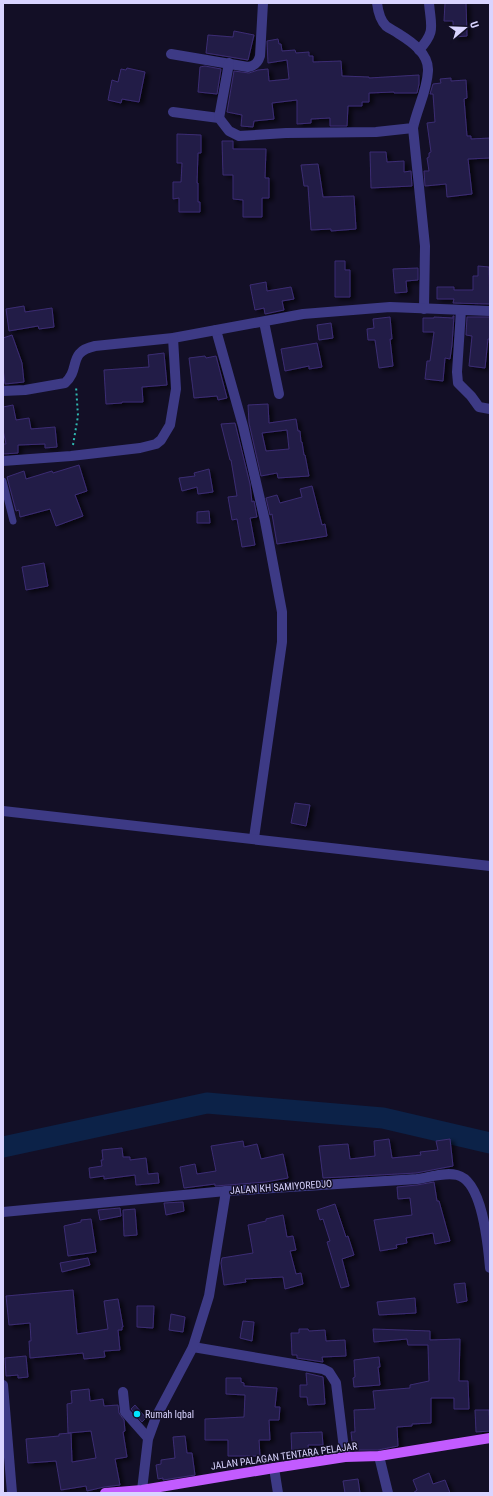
<svg xmlns="http://www.w3.org/2000/svg" width="493" height="1496" viewBox="0 0 493 1496" font-family="'Roboto Condensed',sans-serif">
  <style>
    .lines { fill: none; stroke-linecap: round; stroke-linejoin: round }
    .river { stroke: #0c2248; stroke-width: 21 }
    .building { fill: #241b47; stroke: #3b2d73; fill-rule: evenodd; filter: url(#shadow) }
    .path { stroke: #2fb8b0; stroke-width: 2; stroke-dasharray: 2 3; stroke-linecap: butt }
    .lane { stroke: #3d3a85; stroke-width: 7 }
    .street { stroke: #3d3a85; stroke-width: 10 }
    .primary { stroke: #c25bff; stroke-width: 10 }
    .poi-dot { fill: #00e5ff; stroke: #130f26; stroke-width: 1.5 }
    .labels { text-anchor: middle; dominant-baseline: central; stroke-width: 3; stroke-linejoin: round; paint-order: stroke }
    .street-label { font-size: 10px; fill: #d9d4ff; stroke: #130f26 }
    .poi-label { font-size: 10px; fill: #d9d4ff; stroke: #130f26; text-anchor: start }
  </style>
  <defs>
    <filter id="shadow"><feDropShadow dx="4" dy="2.5" stdDeviation="2" flood-color="#0009"/></filter>
  </defs>
  <rect width="100%" height="100%" fill="#130f26"/>
  <g class="lines">
    <path class="river" d="M 3,1147 L 207,1103 L 383,1118 L 490,1143"/>
  </g>
  <g class="building">
    <path d="M 445,3 L 466,3 L 467,36 L 454,37 L 453,21 L 444,21 Z"/>
    <path d="M 234,31 L 254,35 L 248,60 L 206,53 L 208,35 L 233,37 Z"/>
    <path d="M 278,39 L 279,44 L 281,44 L 282,51 L 295,50 L 296,53 L 309,52 L 309,56 L 313,56 L 313,62 L 341,61 L 342,76 L 369,77 L 369,78 L 419,75 L 419,84 L 417,93 L 394,93 L 394,92 L 369,93 L 369,102 L 362,102 L 362,106 L 348,106 L 347,126 L 330,126 L 330,118 L 311,119 L 311,123 L 297,124 L 297,100 L 272,103 L 274,119 L 254,121 L 253,127 L 241,126 L 242,115 L 227,112 L 234,71 L 249,73 L 258,70 L 268,69 L 269,81 L 289,79 L 287,60 L 268,63 L 267,41 Z"/>
    <path d="M 205,66 L 221,69 L 217,94 L 198,92 L 200,67 Z"/>
    <path d="M 127,68 L 145,72 L 139,102 L 122,99 L 121,103 L 108,100 L 112,80 L 118,82 L 121,69 L 126,70 Z"/>
    <path d="M 451,78 L 451,81 L 466,80 L 467,98 L 464,99 L 467,136 L 471,136 L 471,139 L 490,138 L 490,158 L 468,159 L 472,194 L 447,197 L 446,184 L 425,186 L 424,171 L 429,171 L 427,158 L 429,157 L 429,153 L 431,152 L 427,123 L 435,122 L 433,94 L 430,94 L 433,84 L 441,83 L 440,79 Z"/>
    <path d="M 177,134 L 201,135 L 201,153 L 198,153 L 197,183 L 198,183 L 198,202 L 200,202 L 200,212 L 179,212 L 179,198 L 173,199 L 173,182 L 181,182 L 182,163 L 177,163 Z"/>
    <path d="M 222,141 L 233,141 L 233,149 L 266,149 L 265,178 L 269,178 L 269,198 L 262,198 L 262,217 L 243,217 L 243,200 L 233,199 L 233,175 L 223,175 Z"/>
    <path d="M 370,152 L 386,152 L 387,162 L 404,161 L 404,172 L 411,171 L 412,186 L 371,188 Z"/>
    <path d="M 318,164 L 323,197 L 354,196 L 356,229 L 331,231 L 331,229 L 311,230 L 308,186 L 304,186 L 301,165 Z"/>
    <path d="M 335,261 L 345,261 L 345,270 L 350,270 L 350,297 L 335,297 Z"/>
    <path d="M 478,266 L 489,267 L 490,304 L 453,303 L 454,299 L 437,299 L 437,287 L 454,287 L 454,290 L 473,290 L 473,276 L 478,276 Z"/>
    <path d="M 418,268 L 418,280 L 406,281 L 407,292 L 395,293 L 393,269 Z"/>
    <path d="M 266,282 L 267,291 L 291,287 L 294,299 L 282,301 L 284,310 L 265,314 L 264,308 L 255,310 L 250,285 Z"/>
    <path d="M 24,306 L 25,312 L 52,308 L 54,327 L 39,329 L 38,326 L 9,331 L 6,309 Z"/>
    <path d="M 453,316 L 454,316 L 452,345 L 450,359 L 445,358 L 443,381 L 425,379 L 427,361 L 430,361 L 434,332 L 423,332 L 423,318 L 434,318 L 434,317 L 453,318 Z"/>
    <path d="M 390,317 L 392,339 L 390,339 L 393,366 L 379,368 L 375,340 L 368,340 L 367,329 L 374,328 L 373,319 Z"/>
    <path d="M 467,317 L 490,317 L 490,339 L 488,339 L 485,368 L 469,366 L 472,336 L 466,335 Z"/>
    <path d="M 331,323 L 333,338 L 319,340 L 317,325 Z"/>
    <path d="M 12,335 L 22,363 L 24,382 L 5,384 L 3,369 L 3,338 Z"/>
    <path d="M 317,343 L 322,367 L 309,369 L 309,366 L 285,371 L 281,349 Z"/>
    <path d="M 164,353 L 167,385 L 142,387 L 143,402 L 122,402 L 122,403 L 106,404 L 104,370 L 149,367 L 148,355 Z"/>
    <path d="M 205,356 L 206,358 L 216,356 L 227,398 L 218,400 L 217,396 L 194,398 L 189,358 Z"/>
    <path d="M 268,404 L 269,423 L 296,419 L 298,431 L 300,431 L 301,442 L 302,442 L 304,455 L 305,455 L 309,476 L 278,478 L 277,473 L 261,476 L 249,423 L 248,405 ZM 287,430 L 289,449 L 266,451 L 262,433 Z"/>
    <path d="M 13,405 L 16,420 L 29,418 L 31,429 L 55,427 L 57,447 L 45,448 L 45,444 L 18,445 L 18,453 L 3,454 L 3,444 L 6,444 L 3,430 L 3,407 Z"/>
    <path d="M 235,423 L 250,484 L 252,502 L 254,501 L 257,517 L 250,518 L 255,545 L 242,547 L 237,519 L 232,520 L 228,497 L 237,496 L 231,460 L 230,460 L 221,424 Z"/>
    <path d="M 79,465 L 87,491 L 75,495 L 83,516 L 56,526 L 50,509 L 20,517 L 19,510 L 16,511 L 7,477 L 24,471 L 26,479 L 52,471 L 53,473 Z"/>
    <path d="M 209,469 L 213,492 L 198,494 L 197,487 L 182,491 L 179,478 L 195,476 L 194,473 Z"/>
    <path d="M 312,486 L 322,525 L 325,524 L 327,536 L 277,544 L 272,514 L 270,515 L 266,498 L 277,495 L 280,503 L 302,497 L 300,489 Z"/>
    <path d="M 209,511 L 210,523 L 197,523 L 197,512 Z"/>
    <path d="M 44,563 L 48,586 L 26,590 L 22,567 Z"/>
    <path d="M 295,803 L 310,805 L 306,826 L 291,823 Z"/>
    <path d="M 389,1139 L 392,1158 L 421,1155 L 420,1152 L 438,1150 L 436,1141 L 450,1139 L 453,1166 L 416,1173 L 323,1178 L 319,1146 L 348,1144 L 350,1159 L 375,1156 L 374,1141 Z"/>
    <path d="M 243,1141 L 244,1147 L 257,1144 L 261,1159 L 283,1154 L 288,1178 L 266,1182 L 215,1186 L 215,1184 L 184,1188 L 180,1167 L 195,1164 L 197,1174 L 216,1171 L 211,1146 Z"/>
    <path d="M 122,1148 L 123,1157 L 130,1157 L 130,1160 L 146,1158 L 148,1174 L 158,1173 L 159,1183 L 136,1185 L 135,1175 L 104,1179 L 104,1176 L 90,1178 L 89,1168 L 102,1166 L 101,1160 L 103,1160 L 102,1150 Z"/>
    <path d="M 434,1182 L 437,1201 L 439,1201 L 450,1241 L 435,1244 L 433,1233 L 406,1238 L 407,1243 L 396,1245 L 397,1248 L 380,1251 L 374,1220 L 412,1215 L 410,1198 L 398,1199 L 397,1187 L 417,1185 Z"/>
    <path d="M 183,1202 L 184,1211 L 166,1215 L 164,1203 Z"/>
    <path d="M 335,1204 L 346,1237 L 348,1236 L 354,1255 L 342,1259 L 349,1286 L 341,1288 L 327,1242 L 330,1241 L 323,1219 L 320,1220 L 317,1210 Z"/>
    <path d="M 120,1208 L 121,1216 L 100,1220 L 98,1210 Z"/>
    <path d="M 135,1209 L 137,1235 L 124,1236 L 123,1210 Z"/>
    <path d="M 283,1215 L 287,1237 L 293,1236 L 296,1250 L 290,1251 L 296,1274 L 301,1273 L 303,1284 L 285,1289 L 283,1277 L 245,1279 L 246,1282 L 224,1285 L 221,1263 L 222,1258 L 253,1253 L 248,1225 L 266,1221 L 266,1219 Z"/>
    <path d="M 91,1219 L 96,1252 L 68,1256 L 64,1226 L 81,1222 L 81,1220 Z"/>
    <path d="M 88,1258 L 90,1265 L 62,1272 L 60,1263 Z"/>
    <path d="M 465,1283 L 467,1301 L 457,1303 L 454,1284 Z"/>
    <path d="M 73,1290 L 77,1334 L 108,1329 L 104,1301 L 118,1299 L 123,1327 L 122,1327 L 122,1330 L 118,1330 L 120,1350 L 104,1351 L 105,1357 L 84,1359 L 83,1353 L 30,1358 L 29,1341 L 31,1341 L 30,1323 L 9,1325 L 6,1296 Z"/>
    <path d="M 415,1298 L 416,1313 L 379,1315 L 377,1302 Z"/>
    <path d="M 137,1306 L 154,1306 L 153,1328 L 137,1327 Z"/>
    <path d="M 171,1314 L 185,1317 L 183,1332 L 169,1330 Z"/>
    <path d="M 243,1321 L 254,1322 L 252,1341 L 240,1338 Z"/>
    <path d="M 299,1329 L 308,1329 L 309,1331 L 325,1330 L 326,1341 L 345,1340 L 346,1356 L 322,1357 L 323,1362 L 297,1358 L 297,1355 L 292,1355 L 291,1333 L 299,1333 Z"/>
    <path d="M 373,1329 L 430,1331 L 430,1340 L 460,1339 L 459,1381 L 468,1381 L 469,1409 L 454,1409 L 454,1398 L 431,1398 L 431,1423 L 412,1424 L 412,1426 L 397,1427 L 398,1446 L 378,1450 L 353,1450 L 351,1432 L 355,1432 L 354,1410 L 375,1409 L 373,1391 L 410,1388 L 410,1385 L 429,1381 L 428,1345 L 408,1345 L 407,1339 L 374,1342 Z"/>
    <path d="M 26,1356 L 28,1377 L 18,1378 L 18,1375 L 6,1376 L 5,1358 Z"/>
    <path d="M 379,1357 L 380,1367 L 378,1367 L 380,1385 L 354,1387 L 353,1378 L 355,1377 L 354,1360 Z"/>
    <path d="M 306,1373 L 323,1377 L 325,1404 L 308,1405 L 307,1397 L 300,1397 L 300,1385 L 307,1385 Z"/>
    <path d="M 226,1378 L 241,1378 L 241,1382 L 244,1383 L 244,1386 L 277,1388 L 275,1407 L 280,1407 L 279,1420 L 269,1420 L 270,1440 L 259,1440 L 260,1456 L 228,1456 L 228,1440 L 205,1440 L 205,1419 L 244,1417 L 245,1395 L 226,1394 Z"/>
    <path d="M 89,1389 L 90,1401 L 103,1399 L 104,1406 L 118,1405 L 119,1413 L 124,1420 L 125,1431 L 123,1432 L 127,1457 L 115,1459 L 120,1485 L 104,1487 L 87,1491 L 86,1486 L 61,1490 L 56,1461 L 28,1463 L 26,1439 L 59,1436 L 59,1434 L 71,1433 L 72,1462 L 96,1458 L 91,1431 L 68,1433 L 67,1404 L 72,1403 L 71,1391 Z"/>
    <path d="M 135,1405 L 146,1418 L 142,1422 L 131,1409 Z"/>
    <path d="M 475,1410 L 489,1410 L 490,1431 L 476,1432 Z"/>
    <path d="M 322,1432 L 323,1445 L 308,1445 L 309,1456 L 292,1457 L 291,1433 Z"/>
    <path d="M 185,1436 L 187,1453 L 192,1453 L 195,1475 L 163,1480 L 163,1478 L 158,1479 L 156,1465 L 161,1464 L 161,1460 L 175,1458 L 173,1437 Z"/>
    <path d="M 429,1473 L 433,1484 L 445,1480 L 450,1493 L 413,1493 L 417,1490 L 413,1480 Z"/>
    <path d="M 358,1479 L 360,1493 L 345,1493 L 343,1481 Z"/>
  </g>
  <g class="lines">
    <path class="path" d="M 73,445 L 78,416 L 76,386"/>
    <path class="lane" d="M 3,481 L 13,521"/>
    <g class="street">
      <path d="M 419,50 C 436,31 431,27 429,3"/>
      <path d="M 171,54 L 248,67 C 255,66 258,63 260,56 L 263,3"/>
      <path d="M 173,112 L 219,118 L 229,131 L 239,136 L 286,133 L 376,132 L 413,128 C 417,109 427,91 428,71 C 429,54 412,42 399,34 C 395,31 390,29 386,26 C 380,20 378,11 377,3"/>
      <path d="M 219,118 L 229,63"/>
      <path d="M 413,128 L 425,246 L 424,309"/>
      <path d="M 461,310 L 457,372 L 458,383 L 471,396 L 479,407 L 490,409"/>
      <path d="M 264,322 L 279,394"/>
      <path d="M 216,330 L 243,426 L 265,521 L 282,612 L 282,642 L 254,838"/>
      <path d="M 3,391 L 25,390 L 65,383 C 81,369 67,352 95,346 L 173,338 L 303,314 L 390,307 L 490,311"/>
      <path d="M 3,461 L 71,456 L 140,448 L 156,444 L 161,440 L 170,425 L 176,389 L 173,338"/>
      <path d="M 3,811 L 490,866"/>
      <path d="M 3,1212 L 226,1191 L 417,1179 C 430,1177 445,1172 457,1175 C 483,1181 488,1246 490,1268"/>
      <path d="M 193,1347 L 323,1369 L 329,1372 L 336,1383 L 345,1457"/>
      <path d="M 3,1385 L 12,1493"/>
      <path d="M 123,1392 L 125,1412 L 148,1438"/>
      <path d="M 379,1456 L 388,1493"/>
      <path d="M 274,1468 L 278,1493"/>
      <path d="M 142,1490 L 148,1439 L 156,1417 L 193,1347 L 209,1296 L 226,1191"/>
    </g>
    <path class="primary" d="M 105,1493 L 142,1490 L 274,1468 L 345,1457 L 379,1456 L 490,1438"/>
  </g>
  <circle class="poi-dot" cx="137" cy="1414" r="4"/>
  <g class="labels">
    <g class="street-label">
      <text transform="translate(281 1187) rotate(-4)">JALAN KH SAMIYOREDJO</text>
      <text transform="translate(284 1456) rotate(-8)">JALAN PALAGAN TENTARA PELAJAR</text>
    </g>
    <g class="poi-label">
      <text x="145" y="1414">Rumah Iqbal</text>
    </g>
  </g>
  <rect width="493" height="1496" fill="none" stroke="#d9d4ff" stroke-width="8"/>
  <g transform="translate(465 28) rotate(71)" stroke="#130f26" stroke-width="3" paint-order="stroke">
  <path d="M0-3L7 15L0 10L-7 15Z" fill="#d9d4ff"/>
  <text y="-6" font-size="11" font-weight="bold" text-anchor="middle" fill="#d9d4ff">U</text>
  </g>
</svg>
